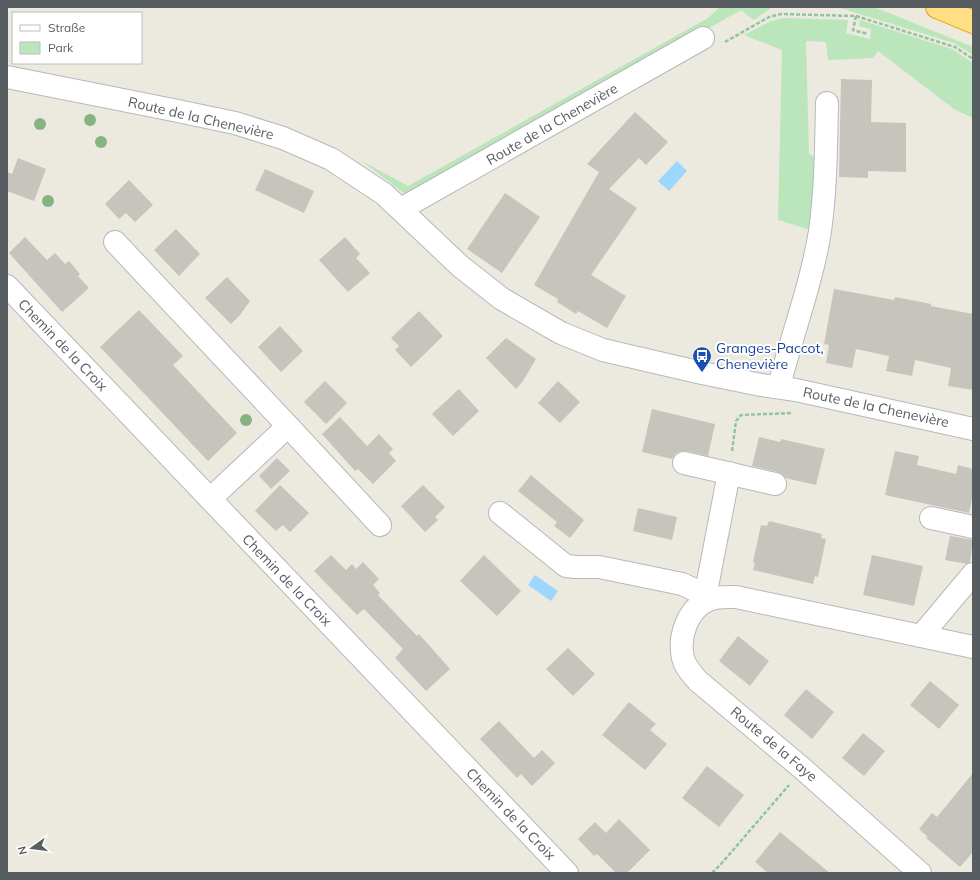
<svg xmlns="http://www.w3.org/2000/svg" width="980" height="880" viewBox="0 0 980 880" font-family="Mulish,sans-serif">
  <style>
    .green { fill: #bbe5ba }
    .water { fill: #9dd6ff }
    .building { fill: #c7c4bd }
    .lines { fill: none; stroke-linecap: round; stroke-linejoin: round }
    .minor-casing { stroke: #b5b8bd; stroke-width: 24 }
    .highway-casing { stroke: #ec9e00; stroke-width: 24 }
    .path { stroke: #92c49f; stroke-width: 2.5; stroke-dasharray: 4 2; stroke-linecap: butt }
    .minor { stroke: #fff; stroke-width: 22 }
    .highway { stroke: #ffde84; stroke-width: 22 }
    .tree { fill: #86b382 }
    .labels { text-anchor: middle; dominant-baseline: central; stroke-width: 4; stroke-linejoin: round; paint-order: stroke }
    .street-label { font-size: 14px; fill: #585d61; stroke: #fff }
    .transit-label { font-size: 14px; fill: #164399; stroke: #fff; text-anchor: start }
  </style>
  <rect width="100%" height="100%" fill="#ece9df"/>
  <g class="green">
    <path d="M 720,7 L 874,7 L 973,47 L 973,55 L 954,43 L 840,8 L 771,8 L 754,20 L 741,10 L 409,197 L 362,161 L 408,186 L 708,18 Z"/>
    <path d="M 783,18 L 848,20 L 846,33 L 870,39 L 871,29 L 859,26 L 860,20 L 952,49 L 973,63 L 973,118 L 954,109 L 878,51 L 873,58 L 828,60 L 826,42 L 806,41 L 809,154 L 819,160 L 814,231 L 778,220 L 782,50 L 744,35 L 771,21 Z"/>
  </g>
  <g class="water">
    <path d="M 677,161 L 687,171 L 669,191 L 658,181 Z"/>
    <path d="M 535,575 L 558,591 L 551,601 L 528,585 Z"/>
  </g>
  <g class="building">
    <path d="M 841,79 L 872,80 L 871,122 L 906,123 L 906,172 L 868,171 L 868,178 L 839,177 Z"/>
    <path d="M 635,112 L 668,142 L 646,165 L 639,158 L 609,189 L 637,208 L 591,275 L 626,296 L 607,328 L 578,311 L 576,314 L 557,302 L 558,299 L 534,285 L 599,172 L 587,164 Z"/>
    <path d="M 18,158 L 46,169 L 34,201 L 7,191 L 7,172 L 12,174 Z"/>
    <path d="M 265,169 L 314,191 L 304,213 L 255,190 Z"/>
    <path d="M 129,180 L 153,205 L 135,222 L 126,213 L 119,219 L 105,204 Z"/>
    <path d="M 505,193 L 540,217 L 502,273 L 467,249 Z"/>
    <path d="M 176,229 L 200,254 L 179,276 L 154,250 Z"/>
    <path d="M 25,237 L 47,260 L 55,253 L 65,264 L 69,261 L 80,274 L 78,276 L 89,288 L 62,312 L 9,253 Z"/>
    <path d="M 345,237 L 360,254 L 356,258 L 370,273 L 348,292 L 319,260 Z"/>
    <path d="M 227,277 L 250,301 L 240,315 L 231,324 L 205,298 Z"/>
    <path d="M 834,289 L 894,300 L 895,297 L 931,304 L 931,306 L 973,314 L 973,390 L 948,386 L 951,368 L 915,360 L 912,376 L 886,371 L 889,356 L 856,349 L 852,368 L 826,363 L 829,345 L 824,344 Z"/>
    <path d="M 139,310 L 183,356 L 173,365 L 237,433 L 208,461 L 100,347 Z"/>
    <path d="M 419,311 L 443,336 L 411,367 L 395,350 L 399,346 L 391,338 Z"/>
    <path d="M 280,326 L 303,351 L 281,372 L 258,347 Z"/>
    <path d="M 506,338 L 536,359 L 523,381 L 516,389 L 486,358 Z"/>
    <path d="M 325,381 L 347,403 L 326,424 L 304,402 Z"/>
    <path d="M 558,381 L 580,402 L 560,423 L 538,403 Z"/>
    <path d="M 459,389 L 479,411 L 453,436 L 432,414 Z"/>
    <path d="M 652,409 L 715,424 L 708,456 L 687,451 L 681,451 L 675,454 L 672,459 L 642,452 Z"/>
    <path d="M 340,417 L 367,446 L 379,434 L 393,449 L 389,453 L 396,461 L 373,484 L 358,469 L 355,471 L 322,434 Z"/>
    <path d="M 759,437 L 780,442 L 781,439 L 825,449 L 816,485 L 785,478 L 783,475 L 778,472 L 752,466 Z"/>
    <path d="M 895,451 L 919,456 L 917,465 L 956,474 L 958,465 L 973,469 L 973,494 L 969,513 L 885,495 Z"/>
    <path d="M 277,458 L 290,471 L 271,489 L 259,476 Z"/>
    <path d="M 531,475 L 584,520 L 570,538 L 554,526 L 557,522 L 518,491 Z"/>
    <path d="M 280,485 L 309,513 L 290,532 L 283,525 L 276,531 L 255,511 Z"/>
    <path d="M 423,485 L 445,507 L 435,517 L 438,520 L 425,532 L 401,506 Z"/>
    <path d="M 638,508 L 677,517 L 672,540 L 633,531 Z"/>
    <path d="M 769,521 L 822,534 L 821,538 L 826,539 L 818,577 L 815,576 L 813,584 L 753,570 L 755,563 L 753,562 L 761,525 L 767,526 Z"/>
    <path d="M 950,536 L 973,540 L 970,562 L 967,564 L 945,560 Z"/>
    <path d="M 331,555 L 346,570 L 352,564 L 356,569 L 363,562 L 379,579 L 373,585 L 380,593 L 378,595 L 417,636 L 419,634 L 450,669 L 426,691 L 395,658 L 403,649 L 364,609 L 357,615 L 314,571 Z"/>
    <path d="M 484,555 L 521,591 L 497,616 L 460,581 Z"/>
    <path d="M 872,555 L 923,566 L 914,606 L 863,595 Z"/>
    <path d="M 738,636 L 769,661 L 750,686 L 719,661 Z"/>
    <path d="M 568,648 L 595,674 L 573,696 L 546,669 Z"/>
    <path d="M 930,681 L 959,705 L 939,729 L 910,705 Z"/>
    <path d="M 806,689 L 834,712 L 812,739 L 784,715 Z"/>
    <path d="M 629,702 L 656,724 L 650,730 L 667,744 L 645,770 L 602,735 Z"/>
    <path d="M 499,721 L 534,758 L 542,750 L 555,763 L 532,786 L 521,774 L 517,778 L 480,739 Z"/>
    <path d="M 863,733 L 885,751 L 864,776 L 842,758 Z"/>
    <path d="M 707,766 L 744,795 L 719,827 L 682,798 Z"/>
    <path d="M 973,773 L 973,852 L 960,867 L 926,838 L 928,837 L 919,829 L 932,813 L 937,817 Z"/>
    <path d="M 619,819 L 650,850 L 627,873 L 616,873 L 597,854 L 594,856 L 578,839 L 595,822 L 606,833 Z"/>
    <path d="M 780,832 L 830,873 L 768,873 L 755,862 Z"/>
  </g>
  <g class="lines">
    <g class="minor-casing">
      <g id="minor">
        <path d="M 7,77 L 173,110 L 235,123 L 283,138 L 331,159 L 384,194 L 460,266 L 502,299 L 561,333 L 603,350 L 702,373 L 761,385 L 796,390 L 973,429"/>
        <path d="M 401,209 L 703,38"/>
        <path d="M 115,242 L 288,426"/>
        <path d="M 7,286 L 567,873"/>
        <path d="M 779,386 C 792,335 812,282 820,231 C 826,189 826,146 827,103"/>
        <path d="M 684,463 L 775,484"/>
        <path d="M 210,499 L 288,426 L 380,525"/>
        <path d="M 500,513 L 566,566 L 576,567 L 599,567 L 682,584 L 697,591 L 708,600"/>
        <path d="M 931,518 L 973,527"/>
        <path d="M 708,600 L 707,587 L 729,473"/>
        <path d="M 921,636 L 973,574"/>
        <path d="M 920,873 L 803,769 L 698,681 C 692,674 685,667 683,658 C 678,636 688,609 708,600 C 717,596 727,597 736,597 L 973,647"/>
      </g>
    </g>
    <g class="highway-casing">
      <path id="highway" d="M 937,7 L 973,22"/>
    </g>
    <g class="path">
      <path d="M 856,16 L 955,47 L 973,59"/>
      <path d="M 725,42 L 769,17 L 781,14 L 856,16 L 853,30 L 868,34"/>
      <path d="M 732,451 L 736,421 L 741,415 L 791,413 L 791,412"/>
      <path d="M 712,873 L 721,864 L 789,785"/>
    </g>
    <use href="#minor" class="minor"/>
    <use href="#highway" class="highway"/>
  </g>
  <g class="tree">
    <circle cx="90" cy="120" r="6"/>
    <circle cx="40" cy="124" r="6"/>
    <circle cx="101" cy="142" r="6"/>
    <circle cx="48" cy="201" r="6"/>
    <circle cx="246" cy="420" r="6"/>
  </g>
  <defs>
    <g id="bus-pin" transform="scale(1)"><path d="M0 17L-7.5 6A9.5 9.5 0 1 1 7.5 6Z" fill="#1a4fb4" stroke="#fff"/><path d="M-5-6H5V4H4V6H2V4H-2V6H-4V4H-5ZM-3.5-4V0h7V-4ZM-3.5 1.2v1.5H-2V1.2ZM2 1.2v1.5H3.5V1.2Z" fill="#fff"/></g>
  </defs>
  <g fill-rule="evenodd">
    <use href="#bus-pin" x="702" y="356"/>
  </g>
  <g class="labels">
    <g class="street-label">
      <text transform="translate(201 118) rotate(13)">Route de la Chenevière</text>
      <text transform="translate(552 124) rotate(-30)">Route de la Chenevière</text>
      <text transform="translate(63 345) rotate(46)">Chemin de la Croix</text>
      <text transform="translate(876 407) rotate(12)">Route de la Chenevière</text>
      <text transform="translate(287 580) rotate(46)">Chemin de la Croix</text>
      <text transform="translate(774 744) rotate(40)">Route de la Faye</text>
      <text transform="translate(511 814) rotate(46)">Chemin de la Croix</text>
    </g>
    <g class="transit-label">
      <text x="716" y="348">Granges-Paccot,<tspan x="716" dy="16">Chenevière</tspan></text>
    </g>
  </g>
  <rect width="980" height="880" fill="none" stroke="#585d61" stroke-width="16"/>
  <rect x="12" y="12" width="130" height="52" fill="#ffffff" stroke="#bcbec0"/>
  <rect x="20" y="25" width="20" height="6" fill="#ffffff" stroke="#bcbec0"/>
  <text x="48" y="32" font-size="12" fill="#585d61">Straße</text>
  <rect x="20" y="42" width="20" height="12" fill="#bbe5ba" stroke="#bcbec0"/>
  <text x="48" y="52" font-size="12" fill="#585d61">Park</text>
  <g transform="translate(32 848) rotate(256)" stroke="#ffffff" stroke-width="3" paint-order="stroke">
  <path d="M0-3L7 15L0 10L-7 15Z" fill="#585d61"/>
  <text y="-6" font-size="11" font-weight="bold" text-anchor="middle" fill="#585d61">N</text>
  </g>
</svg>
